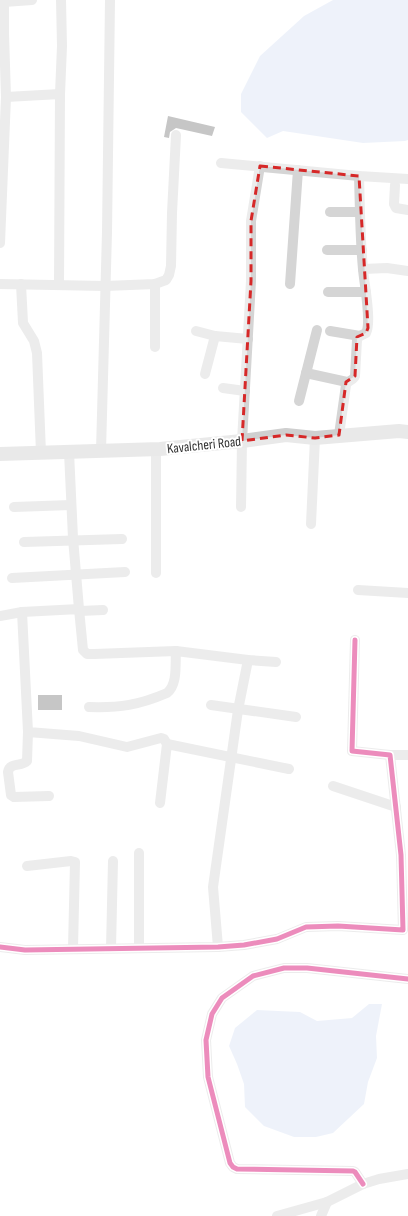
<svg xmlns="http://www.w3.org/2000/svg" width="408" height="1216" viewBox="0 0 408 1216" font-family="'Sofia Sans Condensed',sans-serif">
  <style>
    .water { fill: #dae3f4 }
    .building { fill: #808080 }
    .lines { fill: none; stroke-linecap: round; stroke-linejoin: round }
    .street { stroke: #d5d5d5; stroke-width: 10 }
    .secondary { stroke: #cfcfcf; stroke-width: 14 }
    .cycleway-casing { stroke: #fff; stroke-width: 8 }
    .cycleway { stroke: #d6006c; stroke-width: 5 }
    .marked { fill: none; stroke: #d62828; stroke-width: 3; stroke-dasharray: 8 5; stroke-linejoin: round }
    .labels { text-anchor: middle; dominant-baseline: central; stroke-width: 4; stroke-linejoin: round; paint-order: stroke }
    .street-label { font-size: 14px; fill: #313131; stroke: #fff }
  </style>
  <rect width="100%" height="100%" fill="#fff"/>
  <g class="water">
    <path d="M 333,0 L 408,0 L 408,140 L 405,141 L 363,143 L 283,131 L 267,138 L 241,112 L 241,94 L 260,56 L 304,16 Z"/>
    <path d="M 369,1004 L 382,1004 L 376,1036 L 377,1058 L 368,1082 L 364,1104 L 333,1133 L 316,1137 L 294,1137 L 264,1126 L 245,1107 L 244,1084 L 237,1064 L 229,1046 L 235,1028 L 257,1010 L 300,1012 L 317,1021 L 352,1018 Z"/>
  </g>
  <g class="building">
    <path d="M 168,116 L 215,127 L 212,136 L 176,128 L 170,132 L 169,138 L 164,137 Z"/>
    <rect x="38" y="695" width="24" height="15"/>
  </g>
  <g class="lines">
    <g class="street">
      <path d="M 4,0 L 4,34"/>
      <path d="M 4,2 L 32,0"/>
      <path d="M 0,35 L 4,34 L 6,97 L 0,243"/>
      <path d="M 6,97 L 60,94"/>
      <path d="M 221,163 L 359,176 L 408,179"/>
      <path d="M 395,185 L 394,204 L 396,208 L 408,210"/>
      <path d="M 330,212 L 360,212"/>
      <path d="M 327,250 L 362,250"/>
      <path d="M 363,269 L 387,268 L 408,271"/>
      <path d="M 0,284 L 105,286 L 155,284 L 166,280 L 169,275 L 171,266 L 172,213 L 176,135"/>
      <path d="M 21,284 L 23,323 L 34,341 L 37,353 L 41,453"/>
      <path d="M 155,284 L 155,347"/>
      <path d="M 290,284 L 298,170"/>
      <path d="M 59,285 L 60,94 L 62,46 L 61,0"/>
      <path d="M 328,292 L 366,292"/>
      <path d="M 196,331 L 215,336"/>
      <path d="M 330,331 L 360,336"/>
      <path d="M 306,373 L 347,382"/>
      <path d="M 205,374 L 215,336 L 248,339"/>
      <path d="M 223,388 L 245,391"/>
      <path d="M 299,401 L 317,330"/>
      <path d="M 339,435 L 346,385 C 348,380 353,381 355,376 L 357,340 L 358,337 L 366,333 C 372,322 364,283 363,269 C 360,238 360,207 359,176"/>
      <path d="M 101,451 L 107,232 L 110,0"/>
      <path d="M 69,452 L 73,538 L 79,609"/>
      <path d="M 14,507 L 71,505"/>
      <path d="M 241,507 L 242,441 L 251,281 L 251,221 L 260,166"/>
      <path d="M 311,524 L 315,438"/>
      <path d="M 24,542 L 122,539"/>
      <path d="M 156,573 L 156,449"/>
      <path d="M 12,578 L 125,572"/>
      <path d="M 358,590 L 408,593"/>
      <path d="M 80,611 L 103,610"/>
      <path d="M 22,612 L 28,732 L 79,736 L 127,747 L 161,738 L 164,739 L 167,744"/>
      <path d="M 0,616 L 22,612 L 79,609 L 83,650 L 87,654 L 94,654 L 176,651 L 248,660 L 276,662"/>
      <path d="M 211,705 L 296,717"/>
      <path d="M 89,707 C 120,708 139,705 167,693 C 178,684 175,664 176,651"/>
      <path d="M 28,732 L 27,761 C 21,767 10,762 8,772 L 11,795 L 14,797 L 49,796"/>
      <path d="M 390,755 L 408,755"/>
      <path d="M 333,786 L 396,807"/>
      <path d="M 160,803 L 167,744 L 289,769"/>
      <path d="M 139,853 L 139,948"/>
      <path d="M 27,866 L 71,861 L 75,862 L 73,948"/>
      <path d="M 0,947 L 25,950 L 218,947 L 244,945 L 277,939 L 306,927 L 338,926 L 403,930 L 401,855 L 390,755 L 352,751 L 355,640"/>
      <path d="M 218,947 L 213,887 L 238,710 L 248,660"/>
      <path d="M 111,948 L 113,861"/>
      <path d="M 363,1184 L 355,1172 L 353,1171 L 237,1169 L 233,1167 L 230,1163 L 208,1077 L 206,1040 L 212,1014 L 222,998 L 253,976 L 284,968 L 307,968 L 408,979"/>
      <path d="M 277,1216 L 327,1202 L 363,1184 L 379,1179 L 408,1174"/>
      <path d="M 321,1216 L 327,1202"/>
    </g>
    <path class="secondary" d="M 0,454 L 160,449 L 242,441 L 286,435 L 315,438 L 399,431 L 408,432"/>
    <g class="cycleway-casing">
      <g id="cycleway">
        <path d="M 0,947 L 25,950 L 218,947 L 244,945 L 277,939 L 306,927 L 338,926 L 403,930 L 401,855 L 390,755 L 352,751 L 355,640"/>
        <path d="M 363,1184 L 355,1172 L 353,1171 L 237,1169 L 233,1167 L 230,1163 L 208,1077 L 206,1040 L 212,1014 L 222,998 L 253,976 L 284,968 L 307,968 L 408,979"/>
      </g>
    </g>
    <use href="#cycleway" class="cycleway"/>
  </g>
  <path d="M0 0H408V1216H0ZM 260,166 L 359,176 L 368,328 L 366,333 L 357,337 L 355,376 L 346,382 L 339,435 L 315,438 L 286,435 L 242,441 L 251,281 L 251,221 Z" fill="#fff" fill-opacity=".55" fill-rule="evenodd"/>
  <path class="marked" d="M 260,166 L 359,176 L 368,328 L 366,333 L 357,337 L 355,376 L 346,382 L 339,435 L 315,438 L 286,435 L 242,441 L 251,281 L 251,221 Z"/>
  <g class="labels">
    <g class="street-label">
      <text transform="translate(204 445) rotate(-6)">Kavalcheri Road</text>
    </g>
  </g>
</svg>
